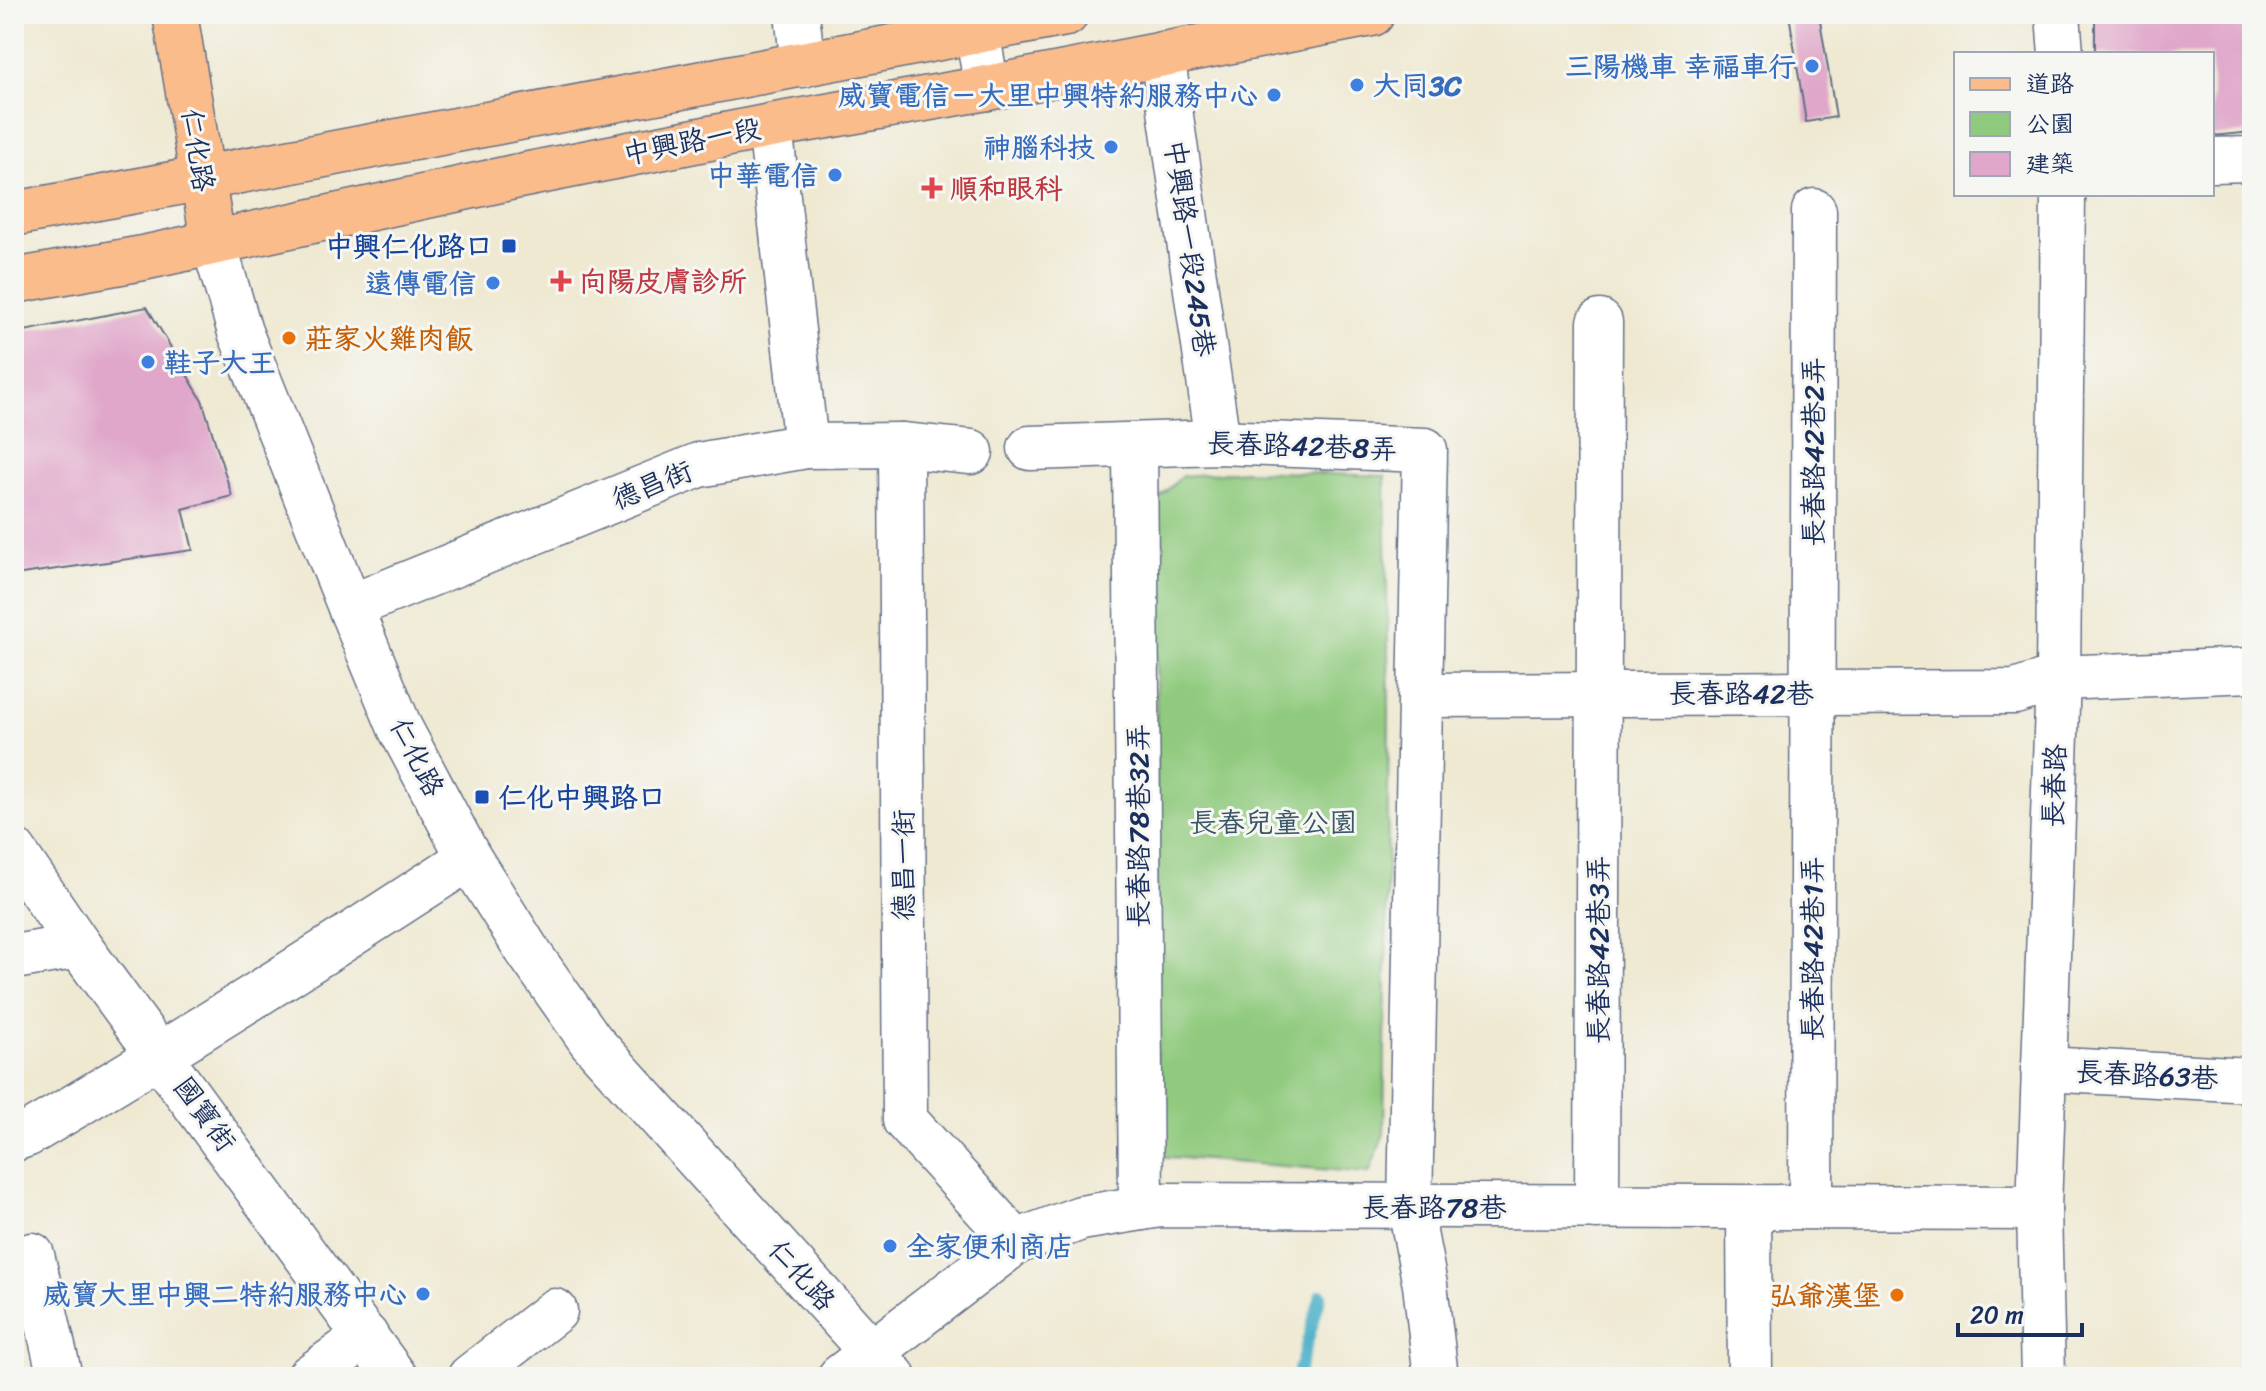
<svg xmlns="http://www.w3.org/2000/svg" width="2266" height="1391" viewBox="0 0 2266 1391" font-family="Sriracha,'LXGW WenKai TC',sans-serif">
  <style>
    .green { fill: #90ca7e; stroke: #567c6e; stroke-width: 2 }
    .lines { fill: none; stroke-linecap: round; stroke-linejoin: round }
    .stream { stroke: #47aec7; stroke-width: 12 }
    .building { fill: #e0a7ca }
    .minor-casing { stroke: #657087; stroke-width: 47 }
    .major-casing { stroke: #657087; stroke-width: 47 }
    .minor { stroke: #fff; stroke-width: 44 }
    .major { stroke: #fabc8b; stroke-width: 44 }
    .shop-dot { fill: #3f7fe0; stroke: #f6f6f2; stroke-width: 3 }
    .health-dot { fill: #e0444e; stroke: #f6f6f2; stroke-width: 3 }
    .transit-dot { fill: #1a4fb4; stroke: #f6f6f2; stroke-width: 3 }
    .food-dot { fill: #e8710a; stroke: #f6f6f2; stroke-width: 3 }
    .labels { text-anchor: middle; dominant-baseline: central; stroke-width: 6; stroke-linejoin: round; paint-order: stroke }
    .shop-label { font-size: 28px; font-weight: bold; fill: #366cbe; stroke: #f6f6f2; text-anchor: end }
    .street-label { font-size: 28px; fill: #1b2f5e; stroke: #f6f6f2 }
    .health-label { font-size: 28px; font-weight: bold; fill: #be3a42; stroke: #f6f6f2; text-anchor: start }
    .transit-label { font-size: 28px; font-weight: bold; fill: #164399; stroke: #f6f6f2; text-anchor: end }
    .food-label { font-size: 28px; font-weight: bold; fill: #c56008; stroke: #f6f6f2; text-anchor: start }
    .park-label { font-size: 28px; fill: #385666; stroke: #f6f6f2 }
  </style>
  <rect width="100%" height="100%" fill="#f6f6f2"/>
  <filter id="ink" filterUnits="userSpaceOnUse"><feTurbulence type="fractalNoise" baseFrequency=".0125" numOctaves="2"/><feDisplacementMap in="SourceGraphic" scale="16" xChannelSelector="R" yChannelSelector="G"/><feConvolveMatrix kernelMatrix="1 2 1 2 8 2 1 2 1" color-interpolation-filters="sRGB"/></filter>
  <filter id="wash" filterUnits="userSpaceOnUse"><feTurbulence type="fractalNoise" baseFrequency=".006" numOctaves="4" result="noise"/><feDisplacementMap in="SourceGraphic" scale="32" xChannelSelector="R" yChannelSelector="G"/><feGaussianBlur stdDeviation="1.8" result="paint"/><feColorMatrix in="noise" values="0 0 0 0 0 0 0 0 0 0 0 0 0 0 0 0 0 1.4 0 .05"/><feComposite in="paint" operator="in"/></filter>
  <g filter="url(#wash)">
    <rect width="100%" height="100%" fill="#efe9d2"/>
    <path class="green" d="M 1245,471 L 1385,476 L 1389,711 L 1384,1134 L 1369,1173 L 1157,1156 L 1156,501 L 1182,476 Z"/>
    <g class="lines">
      <path class="stream" d="M 1297,1377 L 1321,1295"/>
    </g>
    <g id="blocks">
      <g class="building">
        <path d="M 1789,14 L 1819,14 L 1836,117 L 1806,122 Z"/>
        <path d="M 2095,14 L 2252,14 L 2252,132 L 2212,136 L 2212,54 L 2095,54 Z"/>
        <path d="M 147,307 L 202,400 L 232,496 L 183,509 L 193,550 L 14,575 L 14,333 Z"/>
      </g>
    </g>
  </g>
  <g filter="url(#ink)">
    <use href="#blocks" fill-opacity="0" stroke="#657087" stroke-width="2"/>
    <g class="lines">
      <g class="minor-casing">
        <g id="minor">
          <path d="M 797,14 L 803,65"/>
          <path d="M 974,14 L 987,88"/>
          <path d="M 2058,14 L 2061,54"/>
          <path d="M 1162,54 L 1218,442"/>
          <path d="M 770,126 L 806,446"/>
          <path d="M 2212,160 L 2252,159"/>
          <path d="M 213,241 L 240,332 L 350,607 L 400,728 L 469,858 L 527,950 L 591,1041 L 894,1377"/>
          <path d="M 901,445 L 905,1120 L 1016,1242"/>
          <path d="M 1135,445 L 1141,1208"/>
          <path d="M 1030,448 L 1218,442 L 1425,450 L 1410,1207 L 1425,1285 L 1436,1377"/>
          <path d="M 350,607 L 699,465 L 806,446 L 901,445 L 971,452"/>
          <path d="M 1422,695 L 2015,692 L 2058,678 L 2252,670"/>
          <path d="M 14,851 L 79,946 L 395,1377"/>
          <path d="M 14,957 L 79,946"/>
          <path d="M 2043,1069 L 2252,1080"/>
          <path d="M 14,1139 L 28,1134 C 178,1046 324,953 469,858"/>
          <path d="M 1811,1205 L 1814,211"/>
          <path d="M 1597,1207 L 1600,322"/>
          <path d="M 1749,1207 L 1750,1377"/>
          <path d="M 32,1255 L 60,1377"/>
          <path d="M 309,1377 L 366,1336"/>
          <path d="M 470,1377 L 555,1311"/>
          <path d="M 840,1377 L 1016,1242 L 1081,1218 L 1160,1205 L 2039,1208"/>
          <path d="M 2043,1377 L 2039,1208 L 2058,678 L 2063,194"/>
        </g>
      </g>
      <g class="major-casing">
        <g id="major">
          <path d="M 175,14 L 213,241"/>
          <path d="M 14,214 L 1066,14"/>
          <path d="M 14,281 L 143,258 L 514,177 L 770,126 L 987,88 L 1372,14"/>
        </g>
      </g>
      <use href="#minor" class="minor"/>
      <use href="#major" class="major"/>
    </g>
  </g>
  <g class="shop-dot">
    <circle cx="1812" cy="66" r="8"/>
    <circle cx="1357" cy="85" r="8"/>
    <circle cx="1274" cy="95" r="8"/>
    <circle cx="1111" cy="147" r="8"/>
    <circle cx="835" cy="175" r="8"/>
    <circle cx="493" cy="283" r="8"/>
    <circle cx="148" cy="362" r="8"/>
    <circle cx="890" cy="1246" r="8"/>
    <circle cx="423" cy="1294" r="8"/>
  </g>
  <g class="health-dot">
    <path d="M928 176h8v8h8v8h-8v8h-8v-8h-8v-8h8z"/>
    <path d="M557 269h8v8h8v8h-8v8h-8v-8h-8v-8h8z"/>
  </g>
  <g class="transit-dot">
    <rect x="501" y="238" width="16" height="16" rx="4"/>
    <rect x="474" y="789" width="16" height="16" rx="4"/>
  </g>
  <g class="food-dot">
    <circle cx="289" cy="338" r="8"/>
    <circle cx="1897" cy="1295" r="8"/>
  </g>
  <g class="labels">
    <g class="shop-label">
      <text x="1796" y="66">三陽機車 幸福車行</text>
      <text x="1373" y="85" text-anchor="start">大同3C</text>
      <text x="1258" y="95">威寶電信－大里中興特約服務中心</text>
      <text x="1095" y="147">神腦科技</text>
      <text x="819" y="175">中華電信</text>
      <text x="477" y="283">遠傳電信</text>
      <text x="164" y="362" text-anchor="start">鞋子大王</text>
      <text x="906" y="1246" text-anchor="start">全家便利商店</text>
      <text x="407" y="1294">威寶大里中興二特約服務中心</text>
    </g>
    <g class="street-label">
      <text transform="translate(692 141) rotate(-11)">中興路一段</text>
      <text transform="translate(198 150) rotate(81)">仁化路</text>
      <text transform="translate(1190 248) rotate(82)">中興路一段245巷</text>
      <text transform="translate(1302 446) rotate(2)">長春路42巷8弄</text>
      <text transform="translate(1813 452) rotate(-90)">長春路42巷2弄</text>
      <text transform="translate(652 485) rotate(-22)">德昌街</text>
      <text x="1741" y="693">長春路42巷</text>
      <text transform="translate(417 757) rotate(63)">仁化路</text>
      <text transform="translate(2054 786) rotate(-88)">長春路</text>
      <text transform="translate(1138 826) rotate(-90)">長春路78巷32弄</text>
      <text transform="translate(903 865) rotate(-90)">德昌一街</text>
      <text transform="translate(1812 949) rotate(-90)">長春路42巷1弄</text>
      <text transform="translate(1598 950) rotate(-90)">長春路42巷3弄</text>
      <text transform="translate(2147 1075) rotate(3)">長春路63巷</text>
      <text transform="translate(205 1114) rotate(54)">國寶街</text>
      <text x="1434" y="1207">長春路78巷</text>
      <text transform="translate(802 1275) rotate(48)">仁化路</text>
    </g>
    <g class="health-label">
      <text x="950" y="188">順和眼科</text>
      <text x="579" y="281">向陽皮膚診所</text>
    </g>
    <g class="transit-label">
      <text x="493" y="246">中興仁化路口</text>
      <text x="498" y="797" text-anchor="start">仁化中興路口</text>
    </g>
    <g class="food-label">
      <text x="305" y="338">莊家火雞肉飯</text>
      <text x="1881" y="1295" text-anchor="end">弘爺漢堡</text>
    </g>
    <g class="park-label">
      <text x="1273" y="822">長春兒童公園</text>
    </g>
  </g>
  <rect width="2266" height="1391" fill="none" stroke="#f6f6f2" stroke-width="48"/>
  <rect x="1954" y="52" width="260" height="144" fill="#f6f6f2" stroke="#9ea6b7" stroke-width="2"/>
  <rect x="1970" y="78" width="40" height="12" fill="#fabc8b" stroke="#9ea6b7" stroke-width="2"/>
  <text x="2026" y="92" font-size="24" fill="#1b2f5e">道路</text>
  <rect x="1970" y="112" width="40" height="24" fill="#90ca7e" stroke="#9ea6b7" stroke-width="2"/>
  <text x="2026" y="132" font-size="24" fill="#1b2f5e">公園</text>
  <rect x="1970" y="152" width="40" height="24" fill="#e0a7ca" stroke="#9ea6b7" stroke-width="2"/>
  <text x="2026" y="172" font-size="24" fill="#1b2f5e">建築</text>
  <path d="M1958 1323v12h124v-12" fill="none" stroke="#1b2f5e" stroke-width="4"/>
  <text x="1970" y="1323" font-size="24" fill="#1b2f5e" stroke="#f6f6f2" stroke-width="6" paint-order="stroke">20 m</text>
</svg>
